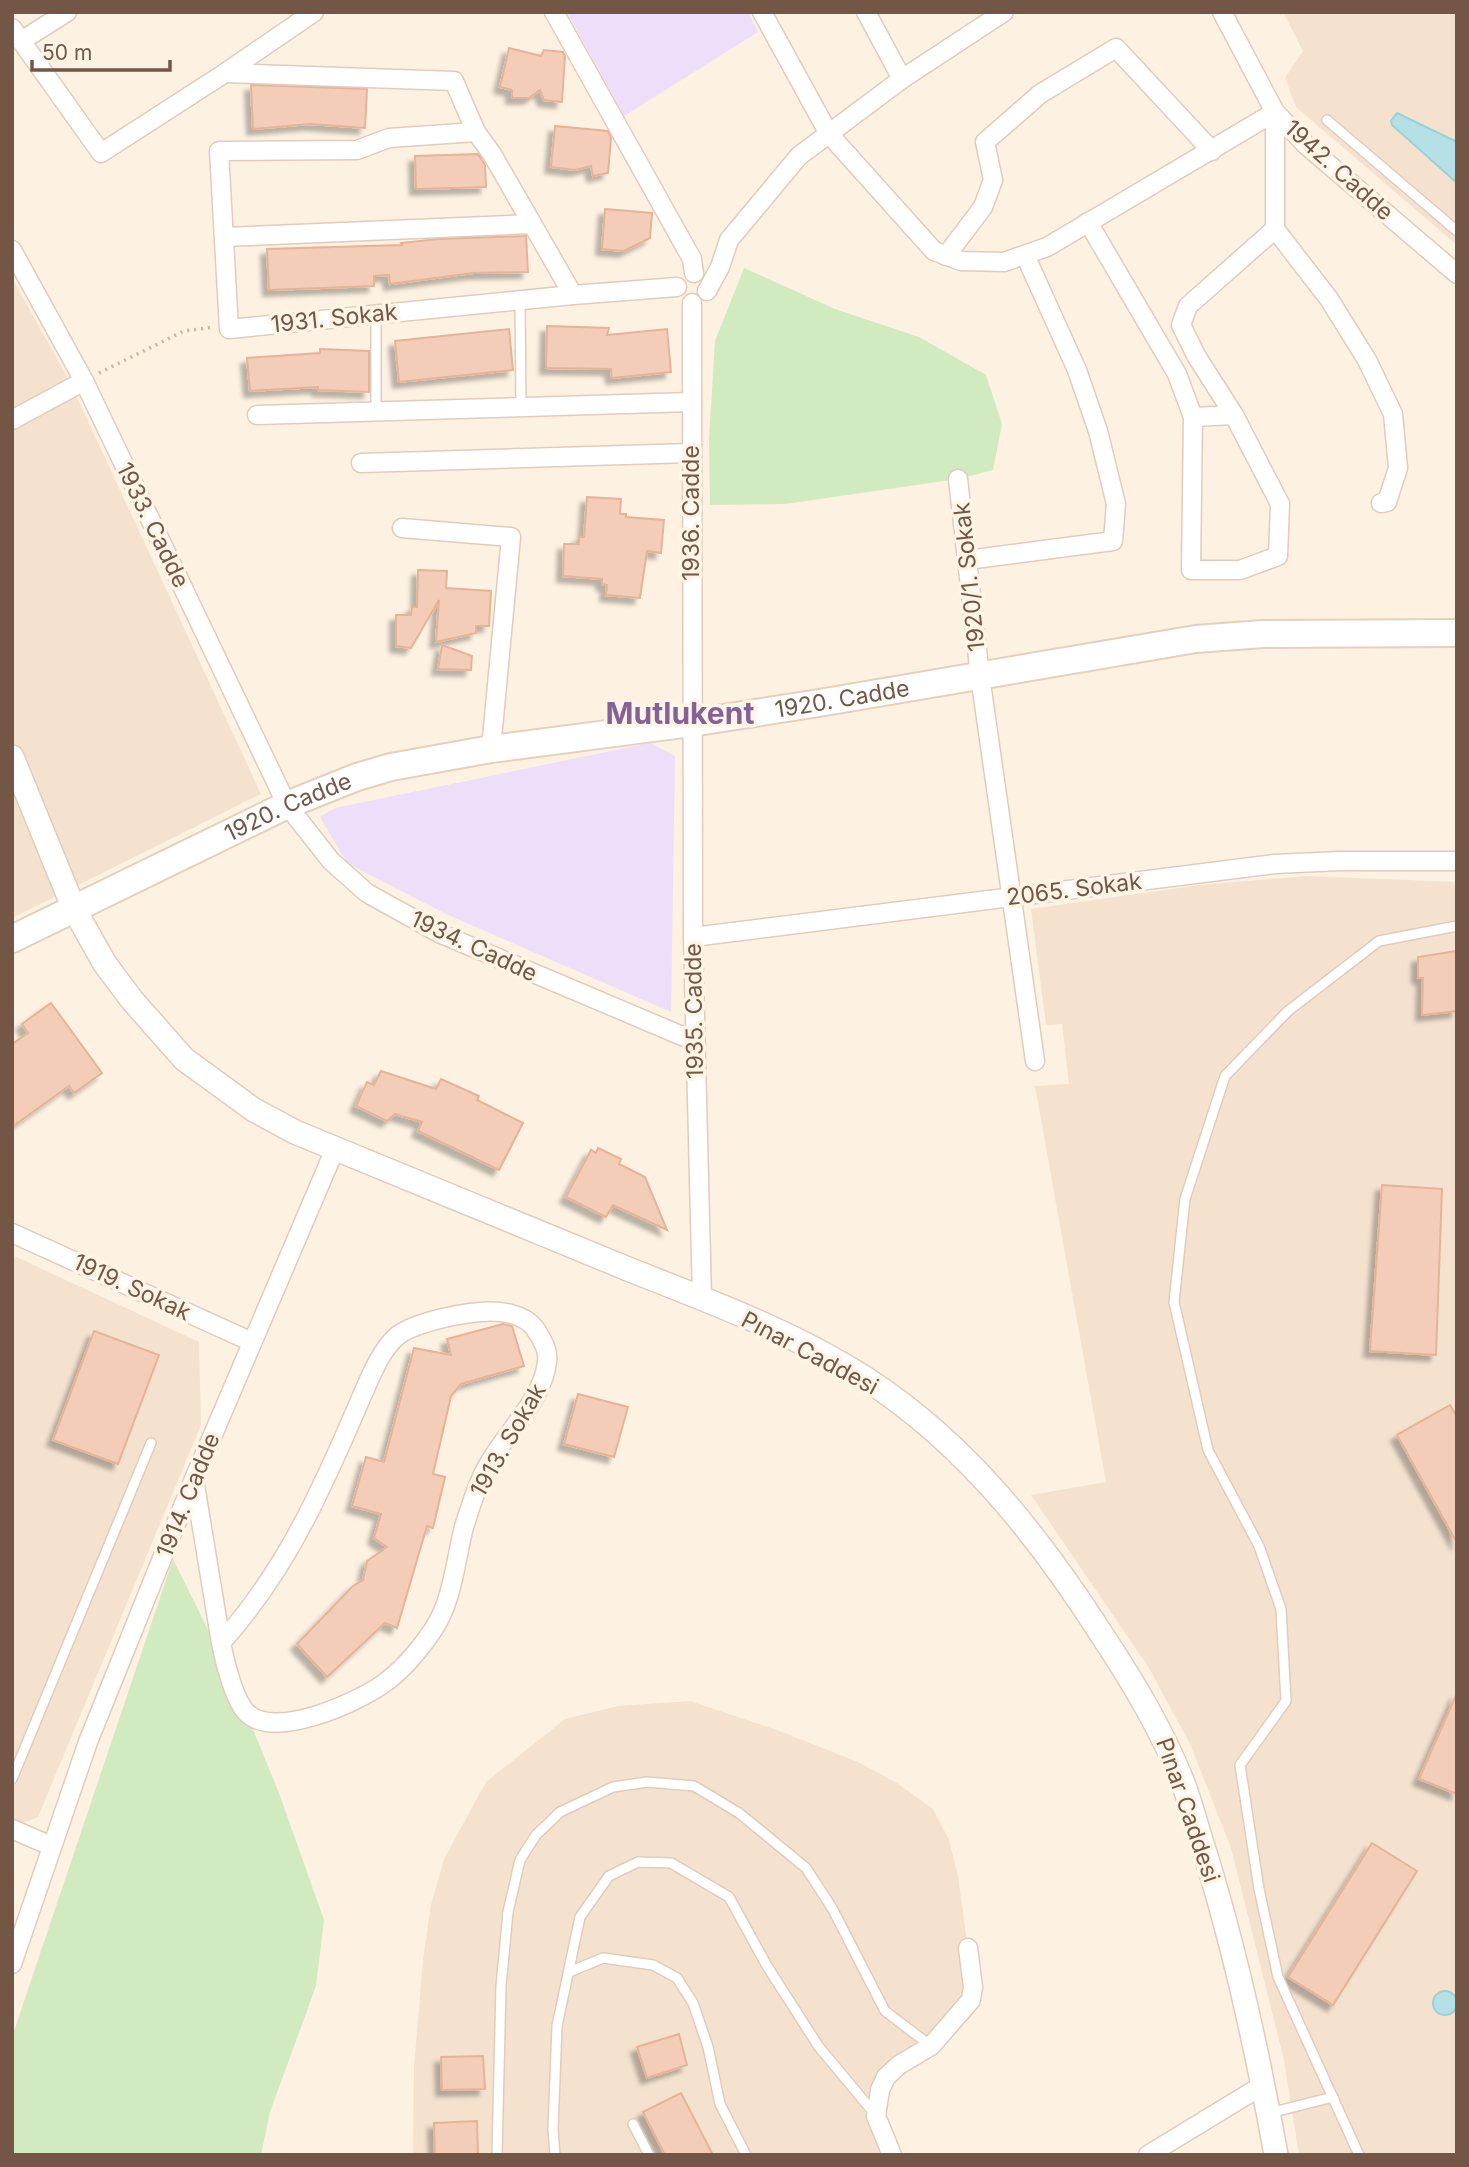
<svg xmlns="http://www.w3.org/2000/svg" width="1469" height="2167" viewBox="0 0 1469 2167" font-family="Inter,sans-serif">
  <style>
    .residential { fill: #f4e2cf }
    .education { fill: #eedef9 }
    .green { fill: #d2eabf }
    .water { fill: #b5e1e6; stroke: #9bd1d8; stroke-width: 2 }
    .building { fill: #f3cdb8; stroke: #e6b398; stroke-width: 2; filter: url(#shadow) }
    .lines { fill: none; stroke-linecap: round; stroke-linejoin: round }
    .service-casing { stroke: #e1ccbc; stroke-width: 12 }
    .minor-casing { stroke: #e1ccbc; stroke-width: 21 }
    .tertiary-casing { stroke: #e1ccbc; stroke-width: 26 }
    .secondary-casing { stroke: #e8cfbc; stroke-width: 30 }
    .path { stroke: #d7b09b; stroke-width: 3.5; stroke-dasharray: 2 5; stroke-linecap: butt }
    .service { stroke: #fff; stroke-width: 9 }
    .minor { stroke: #fff; stroke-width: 18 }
    .tertiary { stroke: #fff; stroke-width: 23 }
    .secondary { stroke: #fff; stroke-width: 26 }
    .labels { text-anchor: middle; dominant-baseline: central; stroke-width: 7; stroke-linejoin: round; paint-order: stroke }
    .street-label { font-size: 23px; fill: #745647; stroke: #fff5e7 }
    .district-label { font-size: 30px; font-weight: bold; fill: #846298; stroke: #fff5e7 }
  </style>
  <defs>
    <filter id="shadow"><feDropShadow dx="-6" dy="6" stdDeviation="2" flood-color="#0004"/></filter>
  </defs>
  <rect width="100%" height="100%" fill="#fdf1e1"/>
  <g class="residential">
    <path d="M 1283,12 L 1457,12 L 1457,245 L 1296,107 L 1285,78 L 1303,51 Z"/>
    <path d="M 12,278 L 69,380 L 261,794 L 12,918 Z"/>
    <path d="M 1309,876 L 1457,882 L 1457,2155 L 1299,2155 L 1284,2060 L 1231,1848 L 1190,1744 L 1149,1668 L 1031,1495 L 1106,1482 L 1035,1086 L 1069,1084 L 1062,1024 L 1046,1025 L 1031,909 L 1200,885 Z"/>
    <path d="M 12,1255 L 199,1342 L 201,1425 L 38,1817 L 23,1823 L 12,1818 Z"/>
    <path d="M 690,1701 L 777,1730 L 858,1762 L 897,1783 L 933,1809 L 949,1840 L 958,1876 L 973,1987 L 880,2090 L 892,2155 L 413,2155 L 414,2067 L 423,1960 L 431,1905 L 444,1859 L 486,1782 L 565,1719 L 618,1706 Z"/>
  </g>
  <g class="education">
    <path d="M 567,12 L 748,12 L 758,32 L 624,116 Z"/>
    <path d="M 650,743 L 675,756 L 671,1012 L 446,914 L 347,863 L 320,817 L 335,808 Z"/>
  </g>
  <g class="green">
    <path d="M 744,268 L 835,309 L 919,337 L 986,375 L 1002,424 L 993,470 L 958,479 L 785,504 L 710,505 L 709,439 L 715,341 Z"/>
    <path d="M 173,1559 L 227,1668 L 246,1712 L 279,1793 L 324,1920 L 316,1986 L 270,2112 L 261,2155 L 12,2155 L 12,2037 Z"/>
  </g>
  <g class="water">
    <path d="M 1397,113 L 1457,142 L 1457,183 L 1392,125 L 1391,121 Z"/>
    <circle cx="1445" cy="2003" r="12"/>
  </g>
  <g class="building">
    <path d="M 509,48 L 541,56 L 544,50 L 563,52 L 565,56 L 562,102 L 544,100 L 540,90 L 529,98 L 512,98 L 512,90 L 500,87 Z"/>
    <path d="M 251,85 L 367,89 L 365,128 L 310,124 L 253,129 Z"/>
    <path d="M 555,126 L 608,131 L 611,138 L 608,173 L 593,176 L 591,166 L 575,170 L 551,167 Z"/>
    <path d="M 478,154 L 485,165 L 486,187 L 416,189 L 415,156 Z"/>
    <path d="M 605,209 L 652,213 L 650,238 L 624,251 L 602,249 Z"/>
    <path d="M 526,236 L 528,272 L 473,273 L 390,284 L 389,275 L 374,276 L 374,286 L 269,290 L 267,249 L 402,245 L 401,243 L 438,239 Z"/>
    <path d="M 547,326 L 609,328 L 607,335 L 667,329 L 671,372 L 612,378 L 611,369 L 546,368 Z"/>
    <path d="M 509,329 L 513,370 L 399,382 L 395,341 Z"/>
    <path d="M 320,349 L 369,351 L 369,392 L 318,390 L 318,387 L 250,391 L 247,358 L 320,353 Z"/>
    <path d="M 587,497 L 621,499 L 620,514 L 626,514 L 626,517 L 664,520 L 661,553 L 647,551 L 640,598 L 606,595 L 607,585 L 602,584 L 602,579 L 563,576 L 564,544 L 579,544 L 579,537 L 584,537 Z"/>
    <path d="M 418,570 L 447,571 L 446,588 L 491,591 L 489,626 L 476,626 L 476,633 L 436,642 L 439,600 L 411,648 L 396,646 L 396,615 L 411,615 L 412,607 L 417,607 Z"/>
    <path d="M 442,645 L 472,656 L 471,670 L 438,669 Z"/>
    <path d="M 1457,951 L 1457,1011 L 1422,1015 L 1423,978 L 1418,978 L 1418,957 Z"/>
    <path d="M 51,1003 L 102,1073 L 74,1093 L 69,1086 L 12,1127 L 12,1044 L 28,1033 L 22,1024 Z"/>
    <path d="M 381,1071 L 436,1089 L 441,1079 L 479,1096 L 477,1100 L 523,1123 L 499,1170 L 418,1131 L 422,1122 L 395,1114 L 387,1121 L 356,1106 L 367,1082 L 374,1085 Z"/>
    <path d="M 598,1148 L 621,1159 L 619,1164 L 645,1177 L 667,1230 L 613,1205 L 606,1217 L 566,1197 L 591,1150 L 596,1153 Z"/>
    <path d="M 1382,1185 L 1442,1189 L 1436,1355 L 1370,1351 Z"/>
    <path d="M 503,1324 L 512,1326 L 524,1366 L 461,1384 L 451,1396 L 433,1474 L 445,1477 L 433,1528 L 427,1526 L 397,1628 L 385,1623 L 327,1677 L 297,1644 L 353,1586 L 363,1580 L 367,1561 L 387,1547 L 374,1538 L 381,1514 L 352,1506 L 366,1457 L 384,1462 L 414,1348 L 451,1355 L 447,1339 Z"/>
    <path d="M 94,1331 L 159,1355 L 118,1464 L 53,1440 Z"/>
    <path d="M 578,1394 L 628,1407 L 614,1457 L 564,1444 Z"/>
    <path d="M 1450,1405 L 1457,1417 L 1457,1543 L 1397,1435 Z"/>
    <path d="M 1457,1693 L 1457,1794 L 1419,1779 Z"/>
    <path d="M 1372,1843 L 1417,1871 L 1333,2005 L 1288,1977 Z"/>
    <path d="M 679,2034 L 687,2065 L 647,2078 L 637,2047 Z"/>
    <path d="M 483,2056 L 485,2089 L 442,2090 L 441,2057 Z"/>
    <path d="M 681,2093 L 713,2155 L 665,2155 L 643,2112 Z"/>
    <path d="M 477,2121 L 478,2154 L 435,2155 L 434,2123 Z"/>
  </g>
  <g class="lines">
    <g class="service-casing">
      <g id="service">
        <path d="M 1327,120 L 1457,231"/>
        <path d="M 520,300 L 521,407"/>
        <path d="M 376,412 L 376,314"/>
        <path d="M 12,1779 L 151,1443"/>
        <path d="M 569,1972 L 603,1958 L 653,1965 L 677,1978 L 693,2003 L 708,2047 L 720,2104 L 746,2155"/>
        <path d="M 1270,2113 L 1333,2097"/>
        <path d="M 633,2124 L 649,2155"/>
        <path d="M 497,2155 L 501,1986 L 508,1912 L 520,1860 L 536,1835 L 560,1812 L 613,1787 L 647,1782 L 694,1786 L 739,1813 L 806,1868 L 832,1908 L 885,2011 L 931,2046"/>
        <path d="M 555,2155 L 553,2129 L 557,2026 L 580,1917 L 609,1876 L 638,1862 L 671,1863 L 729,1897 L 767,1966 L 819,2047 L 874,2113"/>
        <path d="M 1359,2155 L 1278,1977 L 1259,1889 L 1240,1765 L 1286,1701 L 1281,1609 L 1259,1546 L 1208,1450 L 1174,1302 L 1185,1199 L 1225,1076 L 1288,1011 L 1379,941 L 1457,926"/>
      </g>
    </g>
    <g class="minor-casing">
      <g id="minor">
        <path d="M 554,12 L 692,259 L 694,273"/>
        <path d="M 762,12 L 829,134 L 934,251 L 961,261 L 1004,262 L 1047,247 L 1275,112"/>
        <path d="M 866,12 L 902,79"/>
        <path d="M 1222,12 L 1275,112 L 1306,145 L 1457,274"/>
        <path d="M 12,28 L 101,153 L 225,73 L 314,12"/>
        <path d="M 21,41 L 67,12"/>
        <path d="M 225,73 L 454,81 L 476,132 L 492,154 L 573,295"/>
        <path d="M 476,132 L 389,138 L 357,150 L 219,151 L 229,329 L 573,295 L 677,287"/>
        <path d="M 1088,222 L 1177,374 L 1193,417 L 1191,570 L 1240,570 L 1278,556 L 1280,504 L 1234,415"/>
        <path d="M 1275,229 L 1329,299 L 1367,360 L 1393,414 L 1398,468 L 1387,502 L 1381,503"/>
        <path d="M 224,237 L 531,224"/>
        <path d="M 12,250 L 84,381 L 287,805 L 331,861 L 367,893 L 439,933 L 694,1041"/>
        <path d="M 946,256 L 983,207 L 993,180 L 985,142 L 1040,94 L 1116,48 L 1212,151"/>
        <path d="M 707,291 L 720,267 L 729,240 L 799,156 L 902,79 L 1004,12"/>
        <path d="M 692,303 L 693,937 L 702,1299"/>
        <path d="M 257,415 L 692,402"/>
        <path d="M 1193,417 L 1234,415 L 1197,357 L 1181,325 L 1188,306 L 1275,229 L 1275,112"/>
        <path d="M 12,420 L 84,381"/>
        <path d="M 361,463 L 691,453"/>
        <path d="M 958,479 L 980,676 L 1035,1061"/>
        <path d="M 402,528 L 511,537 L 491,749"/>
        <path d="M 967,560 L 1113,541 L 1116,504 L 1098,431 L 1077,370 L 1025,255"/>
        <path d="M 693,937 L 1275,864 L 1339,861 L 1457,861"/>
        <path d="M 12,1233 L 252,1342"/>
        <path d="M 194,1479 L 221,1643 C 225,1662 233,1698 246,1712 C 273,1741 356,1703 383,1684 C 402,1671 420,1649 433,1630 C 453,1600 455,1562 464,1527 C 469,1511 474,1495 481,1479 C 497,1440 543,1403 547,1362 C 549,1350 542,1340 536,1330 C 525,1313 498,1310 480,1312 C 458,1314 409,1323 394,1339 C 379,1354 370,1378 361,1398 C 349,1426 337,1454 324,1481 C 297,1540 264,1595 221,1643"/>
        <path d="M 12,1829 L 51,1846"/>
        <path d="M 12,1964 L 88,1742 L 194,1479 L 335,1149"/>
        <path d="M 892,2155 L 876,2116 L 880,2090 L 886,2077 L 899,2065 L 931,2046 L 971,2000 L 973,1987 L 968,1948"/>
        <path d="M 1148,2155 L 1263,2085"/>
      </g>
    </g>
    <g class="tertiary-casing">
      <path id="tertiary" d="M 12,757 L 74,909 L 105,964 L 132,1000 L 184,1059 L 254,1110 L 295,1132 C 405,1178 517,1223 628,1269 C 701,1298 777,1326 845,1366 C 955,1430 1034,1529 1102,1635 C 1133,1682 1162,1730 1183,1783 C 1192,1807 1198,1832 1206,1856 C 1236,1954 1258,2054 1276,2155"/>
    </g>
    <g class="secondary-casing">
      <g id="secondary">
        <path id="s1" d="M 12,939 L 287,805 L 357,777 L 391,767 L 491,749 L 691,723 L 819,703 L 1196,639 L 1263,634 L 1457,633"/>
      </g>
    </g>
    <path class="path" d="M 99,373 L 184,331 L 214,327"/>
    <use href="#service" class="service"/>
    <use href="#minor" class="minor"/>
    <use href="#tertiary" class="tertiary"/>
    <use href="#secondary" class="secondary"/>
  </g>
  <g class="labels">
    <g class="street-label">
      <text transform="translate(1339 170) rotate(42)">1942. Cadde</text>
      <text transform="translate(334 318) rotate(-6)">1931. Sokak</text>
      <text transform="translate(691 513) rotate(-90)">1936. Cadde</text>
      <text transform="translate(153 525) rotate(64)">1933. Cadde</text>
      <text transform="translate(969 577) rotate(-96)">1920/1. Sokak</text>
      <text stroke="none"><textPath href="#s1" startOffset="873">1920. Cadde</textPath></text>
      <text stroke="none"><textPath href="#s1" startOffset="306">1920. Cadde</textPath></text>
      <text transform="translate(1074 889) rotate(-7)">2065. Sokak</text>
      <text transform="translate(474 946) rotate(25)">1934. Cadde</text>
      <text transform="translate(694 1011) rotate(-91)">1935. Cadde</text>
      <text transform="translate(132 1287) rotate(25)">1919. Sokak</text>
      <text transform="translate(810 1353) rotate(28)">Pınar Caddesi</text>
      <text transform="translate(508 1440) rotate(-60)">1913. Sokak</text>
      <text transform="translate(188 1495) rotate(-68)">1914. Cadde</text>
      <text transform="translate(1188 1810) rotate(71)">Pınar Caddesi</text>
    </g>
    <g class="district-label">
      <text x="680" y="713">Mutlukent</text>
    </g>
  </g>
  <rect width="1469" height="2167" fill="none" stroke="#745647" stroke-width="28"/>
  <path d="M32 60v10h138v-10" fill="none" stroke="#745647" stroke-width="3.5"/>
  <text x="42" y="60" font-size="21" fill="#745647" stroke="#fff5e7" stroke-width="5" paint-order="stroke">50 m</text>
</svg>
